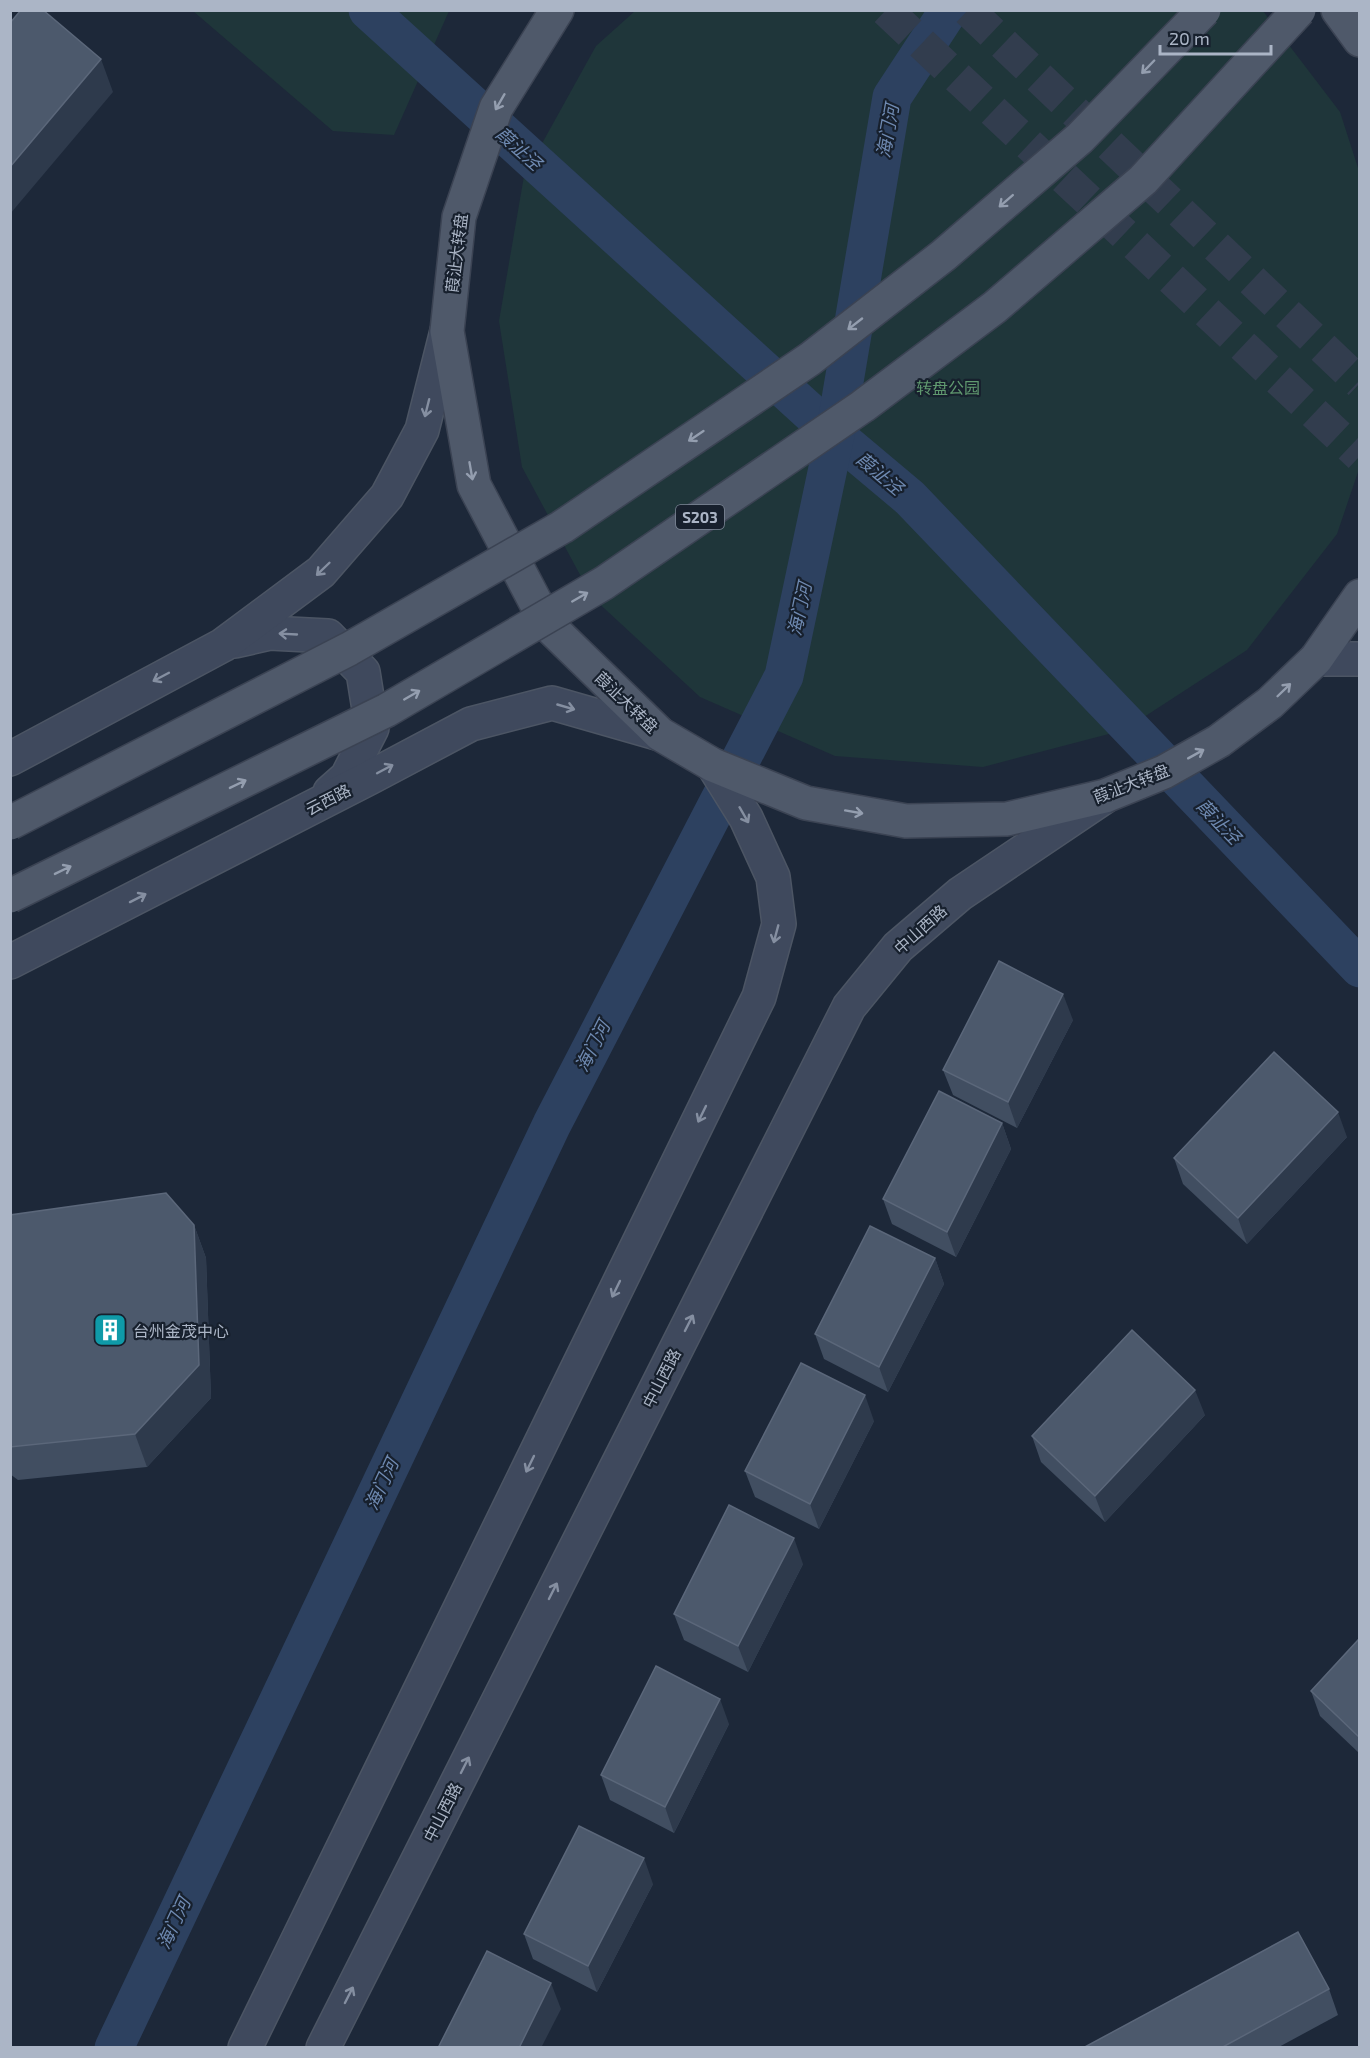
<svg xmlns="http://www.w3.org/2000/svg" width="1370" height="2058" viewBox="0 0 1370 2058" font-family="'Exo 2','Noto Sans SC',sans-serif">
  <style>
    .green { fill: #1f363a }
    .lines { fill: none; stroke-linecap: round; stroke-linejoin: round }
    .canal { stroke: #2d4160; stroke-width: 39 }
    .primary-tunnel { stroke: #323d4e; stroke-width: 33; stroke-dasharray: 33 16; stroke-linecap: butt }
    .secondary-casing { stroke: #4c5564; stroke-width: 36 }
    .primary-casing { stroke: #3b4353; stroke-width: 36 }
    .secondary { stroke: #3f495d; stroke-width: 33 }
    .primary { stroke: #4f596a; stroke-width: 33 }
    .primary-bridge-casing { stroke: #3b4353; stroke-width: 36; stroke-linecap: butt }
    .primary-bridge { stroke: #4f596a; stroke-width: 33 }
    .wall { fill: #414e61 }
    .shaded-wall { fill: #2e3a4c }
    .building { fill: #4c596c; stroke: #5b677a; stroke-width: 1.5 }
    .oneway { stroke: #949eaf }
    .oneway2 { stroke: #858fa1 }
    .labels { text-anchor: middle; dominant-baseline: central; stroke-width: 4.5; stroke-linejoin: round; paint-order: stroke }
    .shield { fill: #17202d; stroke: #7f8898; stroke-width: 1.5 }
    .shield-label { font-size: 15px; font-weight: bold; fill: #abb5c6 }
    .street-label { font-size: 16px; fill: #abb5c6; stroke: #17202d }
    .park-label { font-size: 16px; fill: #60996f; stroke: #17202d }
    .poi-label { font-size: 16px; fill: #abb5c6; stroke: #17202d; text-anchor: start }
    .water-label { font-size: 18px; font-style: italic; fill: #6f8ab2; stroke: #17202d }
  </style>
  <rect width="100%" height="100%" fill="#1d2839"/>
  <g class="green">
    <path d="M 193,11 L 449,11 L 394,135 L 333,131 Z"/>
    <path d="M 635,11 L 1263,11 L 1340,112 L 1359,171 L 1359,469 L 1337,534 L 1247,650 L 1124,730 L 983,767 L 835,756 L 700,697 L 592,597 L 522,467 L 499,321 L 524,176 L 596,46 Z"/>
  </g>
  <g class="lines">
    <g class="canal">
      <path d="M 368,10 L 835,435 L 910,498 L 1360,968"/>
      <path d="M 114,2048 L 552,1124 L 784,676 L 835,435 L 892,97 L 949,10"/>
    </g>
    <g class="primary-tunnel">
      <path d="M 886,10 L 1360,456"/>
      <path d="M 968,10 L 1360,383"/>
    </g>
    <g class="secondary-casing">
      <g id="secondary">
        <path d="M 235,641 L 270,633 L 328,636 L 363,672 L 372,728 L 347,777 L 330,792"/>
        <path d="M 1316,659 L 1360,659"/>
        <path d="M 10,759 L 223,645 L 321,572 L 387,496 L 422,430 L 447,331"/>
        <path d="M 10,962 L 371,777 L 471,724 L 552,703 L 660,734"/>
        <path d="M 245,2048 L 759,997 L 779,924 L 773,877 L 746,818 L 713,765"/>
        <path d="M 323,2048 L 849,1007 L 898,947 L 960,894 L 1104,797"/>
      </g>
    </g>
    <g class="primary-casing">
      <g id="primary">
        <path d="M 557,10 L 496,108 L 459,217 L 447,331 L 474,485 L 547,624 L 660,734 L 713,765 L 806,803 L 906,821 L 1007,819 L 1105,796 L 1164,772 L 1219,741 L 1270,703 L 1316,659 L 1360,596"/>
        <path d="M 1338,10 L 1360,40"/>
      </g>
    </g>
    <use href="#secondary" class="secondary"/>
    <use href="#primary" class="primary"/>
    <g class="primary-bridge-casing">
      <g id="primary-bridge">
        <path d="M 10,823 L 349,649 L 562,527 L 810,359 L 944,255 L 1080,138 L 1204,10"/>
        <path d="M 10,896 L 387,710 L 604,583 L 863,406 L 995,307 L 1143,180 L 1299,10"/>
      </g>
    </g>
    <use href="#primary-bridge" class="primary-bridge"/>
  </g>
  <g class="wall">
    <path d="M 1073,1020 L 1017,1128 L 953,1095 L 943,1070 Z"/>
    <path d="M 1002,1123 L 1011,1149 L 956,1257 L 892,1224 L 883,1199 Z"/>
    <path d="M 1347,1137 L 1247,1244 L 1183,1184 L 1174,1158 Z"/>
    <path d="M 10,1215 L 194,1225 L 206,1258 L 211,1398 L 147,1467 L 18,1480 L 10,1474 Z"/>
    <path d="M 935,1258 L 944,1284 L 888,1392 L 824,1359 L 815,1334 Z"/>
    <path d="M 1205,1415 L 1105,1522 L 1041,1462 L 1032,1436 Z"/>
    <path d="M 874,1421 L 819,1529 L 755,1497 L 745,1471 Z"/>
    <path d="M 803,1564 L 748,1672 L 684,1640 L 674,1614 Z"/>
    <path d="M 1359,1639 L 1359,1753 L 1320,1716 L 1311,1691 Z"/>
    <path d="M 729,1724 L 674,1833 L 610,1800 L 601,1775 Z"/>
    <path d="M 653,1884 L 597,1992 L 533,1959 L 524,1934 Z"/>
    <path d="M 1329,1989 L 1338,2015 L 1277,2048 L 1083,2048 Z"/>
  </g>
  <g class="shaded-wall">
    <path d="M 101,59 L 113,92 L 10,214 L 10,167 Z"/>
    <path d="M 1063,994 L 1073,1020 L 1017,1128 L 1008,1102 Z"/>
    <path d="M 1338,1112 L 1347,1137 L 1247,1244 L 1238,1218 Z"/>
    <path d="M 1002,1123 L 1011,1149 L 956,1257 L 947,1232 Z"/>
    <path d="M 194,1225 L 206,1258 L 211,1398 L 147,1467 L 135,1434 Z"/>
    <path d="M 935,1258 L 944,1284 L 888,1392 L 879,1367 Z"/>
    <path d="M 1195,1390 L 1205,1415 L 1105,1522 L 1095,1496 Z"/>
    <path d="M 865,1395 L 874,1421 L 819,1529 L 810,1504 Z"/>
    <path d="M 794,1538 L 803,1564 L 748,1672 L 738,1646 Z"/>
    <path d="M 720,1699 L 729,1724 L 674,1833 L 665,1807 Z"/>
    <path d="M 644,1858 L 653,1884 L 597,1992 L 588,1966 Z"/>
    <path d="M 551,1983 L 561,2009 L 541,2048 L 519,2048 Z"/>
  </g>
  <g class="building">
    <path d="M 21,10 L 43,10 L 101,59 L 10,167 L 10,23 Z"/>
    <path d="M 999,961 L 1063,994 L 1008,1102 L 943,1070 Z"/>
    <path d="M 1274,1052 L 1338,1112 L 1238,1218 L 1174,1158 Z"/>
    <path d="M 939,1091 L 1002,1123 L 947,1232 L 883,1199 Z"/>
    <path d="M 166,1193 L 194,1225 L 199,1365 L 135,1434 L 10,1447 L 10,1215 Z"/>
    <path d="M 870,1226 L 935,1258 L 879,1367 L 815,1334 Z"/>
    <path d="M 1132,1330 L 1195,1390 L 1095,1496 L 1032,1436 Z"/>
    <path d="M 801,1363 L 865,1395 L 810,1504 L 745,1471 Z"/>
    <path d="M 729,1505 L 794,1538 L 738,1646 L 674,1614 Z"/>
    <path d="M 1359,1639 L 1359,1737 L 1311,1691 Z"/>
    <path d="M 656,1666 L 720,1699 L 665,1807 L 601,1775 Z"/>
    <path d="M 579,1826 L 644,1858 L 588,1966 L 524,1934 Z"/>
    <path d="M 1298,1932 L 1329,1989 L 1221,2048 L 1083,2048 Z"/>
    <path d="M 487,1951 L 551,1983 L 519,2048 L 438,2048 Z"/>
  </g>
  <defs><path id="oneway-shaft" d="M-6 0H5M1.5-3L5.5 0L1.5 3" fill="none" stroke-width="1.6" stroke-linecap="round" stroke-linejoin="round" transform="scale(1.5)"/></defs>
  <g class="oneway">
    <use href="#oneway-shaft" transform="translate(1148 67) rotate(134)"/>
    <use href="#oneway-shaft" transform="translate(500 102) rotate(120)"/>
    <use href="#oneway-shaft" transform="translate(1006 201) rotate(139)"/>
    <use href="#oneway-shaft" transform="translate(855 324) rotate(142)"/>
    <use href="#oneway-shaft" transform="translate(696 436) rotate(146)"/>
    <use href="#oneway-shaft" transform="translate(471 471) rotate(80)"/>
    <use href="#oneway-shaft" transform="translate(580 597) rotate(-30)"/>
    <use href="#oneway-shaft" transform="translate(1284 690) rotate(-44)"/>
    <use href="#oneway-shaft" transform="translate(412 695) rotate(-30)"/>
    <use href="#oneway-shaft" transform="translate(1196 754) rotate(-29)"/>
    <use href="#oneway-shaft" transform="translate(238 784) rotate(-26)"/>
    <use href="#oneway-shaft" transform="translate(854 812) rotate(10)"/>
    <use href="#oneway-shaft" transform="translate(63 870) rotate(-26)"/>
  </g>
  <g class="oneway2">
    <use href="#oneway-shaft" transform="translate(427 408) rotate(104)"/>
    <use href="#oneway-shaft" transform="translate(323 569) rotate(136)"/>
    <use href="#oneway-shaft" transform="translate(288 634) rotate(-177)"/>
    <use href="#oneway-shaft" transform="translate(161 677) rotate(152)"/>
    <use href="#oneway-shaft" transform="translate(566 707) rotate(16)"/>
    <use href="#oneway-shaft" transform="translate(385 769) rotate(-28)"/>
    <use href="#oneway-shaft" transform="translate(744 815) rotate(60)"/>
    <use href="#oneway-shaft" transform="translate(138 898) rotate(-27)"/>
    <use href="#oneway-shaft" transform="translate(776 934) rotate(105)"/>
    <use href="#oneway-shaft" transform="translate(702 1114) rotate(116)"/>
    <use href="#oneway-shaft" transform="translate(616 1289) rotate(116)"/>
    <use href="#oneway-shaft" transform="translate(689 1323) rotate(-63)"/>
    <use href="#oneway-shaft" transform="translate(530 1464) rotate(116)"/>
    <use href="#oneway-shaft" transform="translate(553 1591) rotate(-63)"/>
    <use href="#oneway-shaft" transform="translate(465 1765) rotate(-63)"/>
    <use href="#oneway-shaft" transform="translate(349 1995) rotate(-63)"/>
  </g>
  <defs>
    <g id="building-square" transform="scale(1.725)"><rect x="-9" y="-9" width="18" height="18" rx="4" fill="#0f9aa8" stroke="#17202d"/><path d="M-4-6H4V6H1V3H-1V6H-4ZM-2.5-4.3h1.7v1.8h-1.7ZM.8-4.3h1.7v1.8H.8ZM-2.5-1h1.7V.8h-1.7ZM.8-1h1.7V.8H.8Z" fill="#fff"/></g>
  </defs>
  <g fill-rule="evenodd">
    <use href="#building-square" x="110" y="1330"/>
  </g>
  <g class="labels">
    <rect class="shield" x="676" y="505" width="48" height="24" rx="4.5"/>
    <g class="shield-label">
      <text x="700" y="517">S203</text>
    </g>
    <g class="street-label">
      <text transform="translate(456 253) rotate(-83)">葭沚大转盘</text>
      <text transform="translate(627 702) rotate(44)">葭沚大转盘</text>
      <text transform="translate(1131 783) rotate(-21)">葭沚大转盘</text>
      <text transform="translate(328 799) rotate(-27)">云西路</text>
      <text transform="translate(920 929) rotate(-42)">中山西路</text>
      <text transform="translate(661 1378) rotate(-63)">中山西路</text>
      <text transform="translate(442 1812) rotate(-63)">中山西路</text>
    </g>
    <g class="park-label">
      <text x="948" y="387">转盘公园</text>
    </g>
    <g class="poi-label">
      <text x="133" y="1330">台州金茂中心</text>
    </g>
    <g class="water-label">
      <text transform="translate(887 131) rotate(-80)">海门河</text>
      <text transform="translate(519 148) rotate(42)">葭沚泾</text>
      <text transform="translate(880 473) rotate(40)">葭沚泾</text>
      <text transform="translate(799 609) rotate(-78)">海门河</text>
      <text transform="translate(1219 821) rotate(46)">葭沚泾</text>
      <text transform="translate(592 1046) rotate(-63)">海门河</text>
      <text transform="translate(381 1484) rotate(-65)">海门河</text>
      <text transform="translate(173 1923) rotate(-65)">海门河</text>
    </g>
  </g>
  <rect width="1370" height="2058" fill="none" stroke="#abb5c6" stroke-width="24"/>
  <path d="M1160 45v9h111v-9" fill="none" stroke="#abb5c6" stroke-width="3"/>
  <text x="1169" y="45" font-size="18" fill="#abb5c6" stroke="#17202d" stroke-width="4.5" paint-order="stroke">20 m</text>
</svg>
